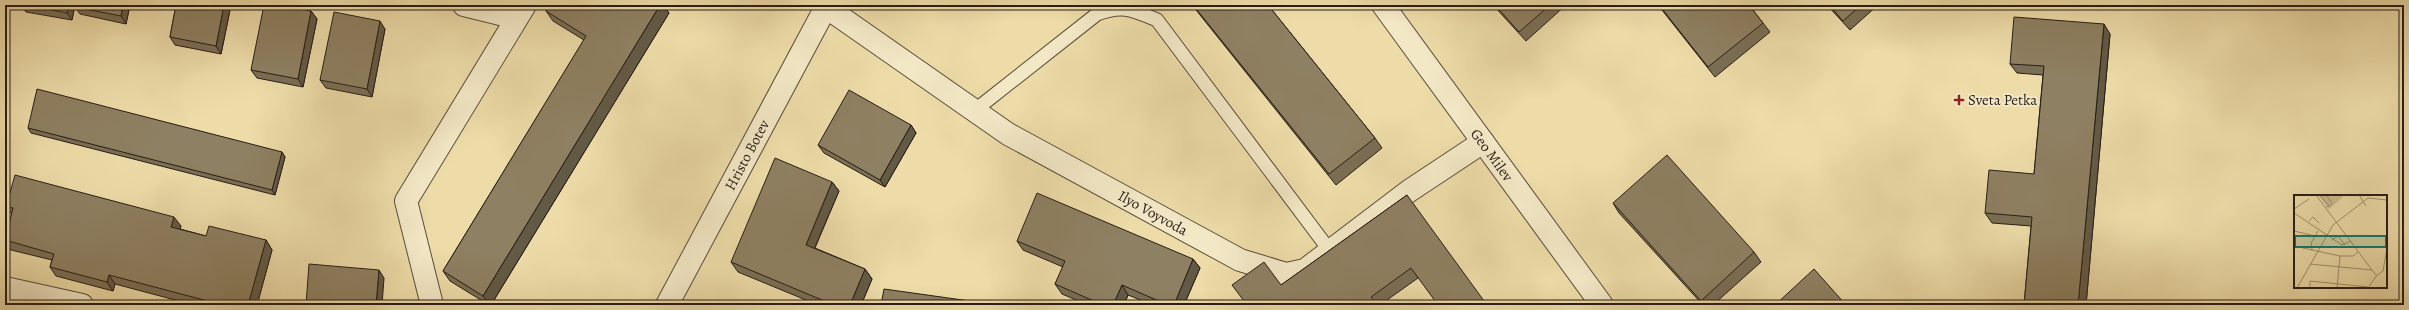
<svg xmlns="http://www.w3.org/2000/svg" width="2409" height="310" viewBox="0 0 2409 310" font-family="Alegreya,serif">
  <style>
    .lines { fill: none; stroke-linecap: round; stroke-linejoin: round }
    .service-casing { stroke: #594d3b; stroke-width: 15 }
    .minor-casing { stroke: #594d3b; stroke-width: 24 }
    .service { stroke: #f3e8c6; stroke-width: 13 }
    .minor { stroke: #f3e8c6; stroke-width: 22 }
    .wall { fill: #7a6e54; stroke: #281d17 }
    .shaded-wall { fill: #635a45; stroke: #281d17 }
    .building { fill: #8e8062; stroke: #281d17 }
    .poi-dot { fill: #8f2418; stroke: #f3e8c6; stroke-width: 1.5 }
    .labels { text-anchor: middle; dominant-baseline: central; stroke-width: 3.5; stroke-linejoin: round; paint-order: stroke }
    .poi-label { font-size: 15px; fill: #281d17; stroke: #f3e8c6; text-anchor: start }
    .street-label { font-size: 15px; fill: #281d17; stroke: #f3e8c6 }
    .inset-road { fill: none; stroke: #9e906e; stroke-width: 1 }
    .view { fill: #0f766e; fill-opacity: 0.15; stroke: #0f766e; stroke-width: 2 }
    .inset-edge { fill: none; stroke: #281d17; stroke-width: 2 }
  </style>
  <rect width="100%" height="100%" fill="#eddca8"/>
  <filter id="stains"><feTurbulence type="fractalNoise" baseFrequency=".005" numOctaves="4"/><feColorMatrix values="0 0 0 0 .2 0 0 0 0 .09 0 0 0 0 .02 0 0 0 .5 -.17"/></filter>
  <radialGradient id="worn" r=".72"><stop offset=".6" stop-color="#630" stop-opacity="0"/><stop offset="1" stop-color="#630" stop-opacity=".3"/></radialGradient>
  <g class="lines">
    <g class="service-casing">
      <path id="service" d="M 974,111 L 1097,14 C 1123,4 1133,10 1157,20 L 1330,251"/>
    </g>
    <g class="minor-casing">
      <g id="minor">
        <path d="M 464,5 L 516,18"/>
        <path d="M 823,5 L 1008,134 L 1240,260 L 1286,274 L 1305,270 L 1409,191 L 1483,142"/>
        <path d="M 1383,5 L 1602,305"/>
        <path d="M 5,288 L 82,305"/>
        <path d="M 432,305 L 406,201 L 525,5"/>
        <path d="M 667,305 L 827,5"/>
      </g>
    </g>
    <use href="#service" class="service"/>
    <use href="#minor" class="minor"/>
  </g>
  <g class="wall">
    <path d="M 21,5 L 75,5 L 72,20 L 26,12 Z"/>
    <path d="M 75,5 L 130,5 L 126,24 L 80,14 L 75,7 Z"/>
    <path d="M 176,5 L 231,5 L 221,54 L 175,45 L 170,37 Z"/>
    <path d="M 550,5 L 663,5 L 669,13 L 491,305 L 489,305 L 450,281 L 443,271 L 584,40 L 553,21 L 546,11 Z"/>
    <path d="M 1192,5 L 1268,5 L 1375,138 L 1382,148 L 1336,185 Z"/>
    <path d="M 1493,5 L 1566,5 L 1526,41 Z"/>
    <path d="M 1658,5 L 1749,5 L 1770,32 L 1715,77 Z"/>
    <path d="M 1827,5 L 1878,5 L 1850,30 Z"/>
    <path d="M 311,11 L 317,19 L 303,87 L 257,78 L 251,70 Z"/>
    <path d="M 385,29 L 372,97 L 326,88 L 320,80 Z"/>
    <path d="M 2110,34 L 2086,305 L 2024,305 L 2031,226 L 1992,223 L 1985,213 L 2034,174 L 2043,75 L 2017,73 L 2010,64 Z"/>
    <path d="M 911,125 L 916,133 L 885,187 L 824,153 L 818,145 Z"/>
    <path d="M 28,128 L 282,152 L 285,157 L 275,195 L 31,133 Z"/>
    <path d="M 832,182 L 839,191 L 815,248 L 865,269 L 872,279 L 861,305 L 818,305 L 738,272 L 731,262 Z"/>
    <path d="M 1407,195 L 1418,278 L 1380,305 L 1247,305 L 1281,285 Z"/>
    <path d="M 1613,203 L 1754,252 L 1761,262 L 1713,305 L 1703,305 L 1619,213 Z"/>
    <path d="M 6,207 L 181,226 L 180,229 L 206,236 L 266,240 L 272,250 L 257,305 L 194,305 L 115,284 L 113,291 L 56,276 L 50,267 L 52,260 L 11,250 L 5,241 L 12,214 Z"/>
    <path d="M 1017,241 L 1193,259 L 1200,268 L 1184,305 L 1153,305 L 1128,295 L 1124,305 L 1088,305 L 1062,294 L 1055,284 L 1063,267 L 1023,250 Z"/>
  </g>
  <g class="shaded-wall">
    <path d="M 68,5 L 75,5 L 72,20 L 67,13 Z"/>
    <path d="M 123,5 L 130,5 L 126,24 L 121,16 Z"/>
    <path d="M 224,5 L 231,5 L 221,54 L 216,46 Z"/>
    <path d="M 660,5 L 663,5 L 669,13 L 491,305 L 490,305 L 483,296 Z"/>
    <path d="M 311,11 L 317,19 L 303,87 L 298,79 Z"/>
    <path d="M 380,21 L 385,29 L 372,97 L 367,89 Z"/>
    <path d="M 2104,24 L 2110,34 L 2086,305 L 2078,305 Z"/>
    <path d="M 911,125 L 916,133 L 885,187 L 880,180 Z"/>
    <path d="M 282,152 L 285,157 L 275,195 L 272,190 Z"/>
    <path d="M 832,182 L 839,191 L 812,254 L 806,245 Z"/>
    <path d="M 174,217 L 181,226 L 178,236 L 171,227 Z"/>
    <path d="M 266,240 L 272,250 L 257,305 L 248,305 Z"/>
    <path d="M 1193,259 L 1200,268 L 1184,305 L 1174,305 Z"/>
    <path d="M 865,269 L 872,279 L 861,305 L 850,305 Z"/>
    <path d="M 379,270 L 384,278 L 382,305 L 376,305 Z"/>
    <path d="M 109,275 L 115,284 L 113,291 L 107,282 Z"/>
    <path d="M 1122,285 L 1128,295 L 1124,305 L 1113,305 Z"/>
  </g>
  <g class="building">
    <path d="M 27,5 L 68,5 L 67,13 Z"/>
    <path d="M 75,5 L 123,5 L 121,16 L 75,7 Z"/>
    <path d="M 176,5 L 224,5 L 216,46 L 170,37 Z"/>
    <path d="M 264,5 L 280,5 L 311,11 L 298,79 L 251,70 Z"/>
    <path d="M 550,5 L 660,5 L 483,296 L 443,271 L 586,36 L 546,11 Z"/>
    <path d="M 1193,5 L 1268,5 L 1375,138 L 1329,174 Z"/>
    <path d="M 1495,5 L 1550,5 L 1519,32 Z"/>
    <path d="M 1659,5 L 1749,5 L 1763,23 L 1708,67 Z"/>
    <path d="M 1829,5 L 1861,5 L 1843,21 Z"/>
    <path d="M 334,12 L 380,21 L 367,89 L 320,80 Z"/>
    <path d="M 2014,17 L 2104,24 L 2078,305 L 2024,305 L 2032,217 L 1985,213 L 1989,170 L 2034,174 L 2044,66 L 2010,64 Z"/>
    <path d="M 37,89 L 282,152 L 272,190 L 28,128 Z"/>
    <path d="M 849,90 L 911,125 L 880,180 L 818,145 Z"/>
    <path d="M 1667,155 L 1754,252 L 1701,301 L 1613,203 Z"/>
    <path d="M 775,158 L 832,182 L 806,245 L 865,269 L 850,305 L 834,305 L 731,262 Z"/>
    <path d="M 15,175 L 174,217 L 171,227 L 206,236 L 209,226 L 266,240 L 248,305 L 223,305 L 109,275 L 107,282 L 50,267 L 54,254 L 5,240 L 13,208 L 6,207 Z"/>
    <path d="M 1037,193 L 1193,259 L 1174,305 L 1168,305 L 1122,285 L 1113,305 L 1103,305 L 1055,284 L 1065,261 L 1017,241 Z"/>
    <path d="M 1407,195 L 1487,305 L 1438,305 L 1411,268 L 1371,297 L 1377,305 L 1247,305 L 1232,285 L 1264,262 L 1281,285 Z"/>
    <path d="M 309,264 L 379,270 L 376,305 L 306,305 Z"/>
    <path d="M 1814,269 L 1846,305 L 1775,305 Z"/>
    <path d="M 884,289 L 977,302 L 977,305 L 881,305 Z"/>
  </g>
  <path class="poi-dot" d="M1957 94h4v4h4v4h-4v4h-4v-4h-4v-4h4z"/>
  <g class="labels">
    <g class="poi-label">
      <text x="1968" y="100">Sveta Petka</text>
    </g>
    <g class="street-label">
      <text transform="translate(747 155) rotate(-62)">Hristo Botev</text>
      <text transform="translate(1492 155) rotate(54)">Geo Milev</text>
      <text transform="translate(1153 213) rotate(29)">Ilyo Voyvoda</text>
    </g>
  </g>
  <g transform="translate(2294 195)">
    <rect width="93" height="93" fill="#eddca8"/>
    <path d="M 24,0 L 47,0 L 49,2 L 35,14 Z" fill="#ccbc8f"/>
    <path class="inset-road" d="M 22,0 L 78,75M 26,0 L 35,11 L 32,12M 32,0 L 38,8 L 35,11M 65,0 L 72,11M 0,14 L 15,4M 0,18 L 48,50 L 57,46M 15,26 L 19,22 L 25,28M 0,36 L 21,41M 38,45 L 44,41 L 51,50M 0,51 L 46,61 L 59,61 L 64,57M 18,55 L 17,48 L 24,36M 16,69 L 78,75 L 82,80M 82,81 L 89,76 L 93,53M 3,93 L 39,30 L 74,3 L 93,5M 16,93 L 16,86 L 74,92M 43,93 L 46,61M 74,93 L 83,80"/>
    <path class="view" d="M 1,41 L 92,41 L 92,52 L 1,52 Z"/>
    <rect width="93" height="93" class="inset-edge"/>
  </g>
  <rect width="2409" height="310" fill="none" stroke="#eddca8" stroke-width="20"/>
  <rect x="6" y="6" width="2397" height="298" fill="none" stroke="#281d17" stroke-width="2"/>
  <rect x="10" y="10" width="2389" height="290" fill="none" stroke="#281d17"/>
  <rect width="100%" height="100%" filter="url(#stains)"/>
  <rect width="100%" height="100%" fill="url(#worn)"/>
</svg>
